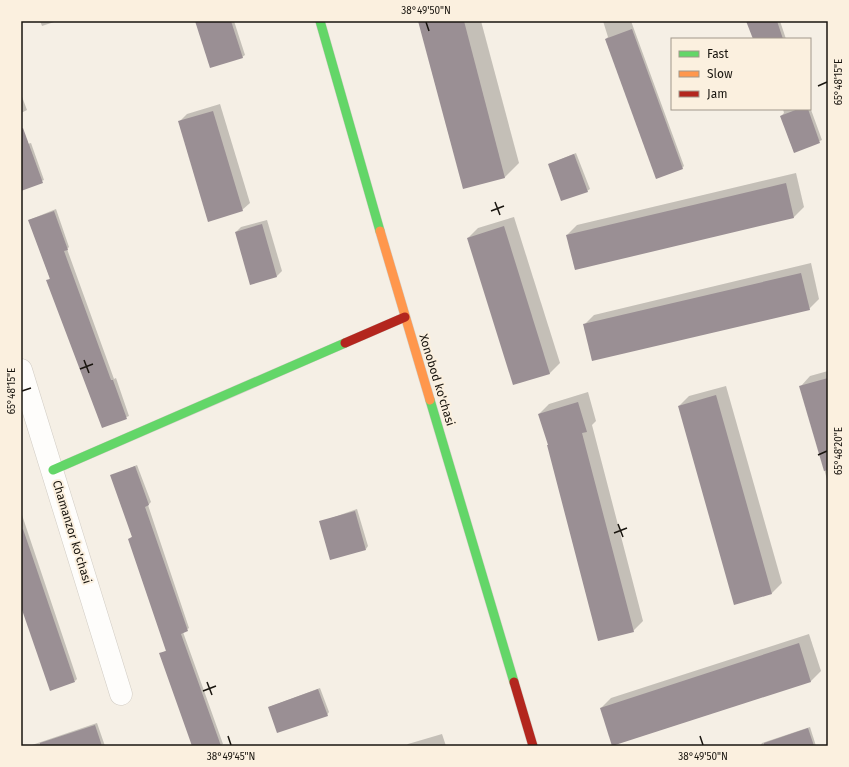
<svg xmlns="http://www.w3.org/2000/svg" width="849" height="767" viewBox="0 0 849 767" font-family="'Fira Sans',sans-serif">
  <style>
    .shadow { fill: #0003 }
    .building { fill: #9a8f94 }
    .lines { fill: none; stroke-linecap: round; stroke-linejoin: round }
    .street-casing { stroke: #d1ccc4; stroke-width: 23 }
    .fast-casing { stroke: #d1ccc4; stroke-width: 10 }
    .slow-casing { stroke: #d1ccc4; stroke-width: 10 }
    .jam-casing { stroke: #d1ccc4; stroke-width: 10 }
    .street { stroke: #fefdfb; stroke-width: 22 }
    .fast { stroke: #63d668; stroke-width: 9 }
    .slow { stroke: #ff974d; stroke-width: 9 }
    .jam { stroke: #b3261e; stroke-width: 9 }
    .ticks { fill: none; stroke: #19150f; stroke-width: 1.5 }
    .labels { text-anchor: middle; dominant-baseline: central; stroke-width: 4; stroke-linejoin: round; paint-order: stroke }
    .street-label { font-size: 12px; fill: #19150f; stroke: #fbf0df }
    .neatline { fill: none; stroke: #19150f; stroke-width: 1.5 }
    .ticks-label { font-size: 10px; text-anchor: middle; fill: #19150f }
  </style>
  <rect width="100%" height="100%" fill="#f5efe5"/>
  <g class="shadow">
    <path d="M 40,21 L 57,21 L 42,26 Z"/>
    <path d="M 196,21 L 234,21 L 245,55 L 242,57 Z"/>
    <path d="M 419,21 L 481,21 L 519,163 L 505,177 L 464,188 Z"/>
    <path d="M 603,21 L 631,21 L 684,166 L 682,168 L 606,39 L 608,37 Z"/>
    <path d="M 748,21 L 780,21 L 786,39 L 754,39 Z"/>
    <path d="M 21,94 L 27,110 L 21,113 Z"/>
    <path d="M 220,104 L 250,203 L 242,210 L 179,122 L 187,114 Z"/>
    <path d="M 810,107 L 822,140 L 794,152 L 781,116 L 784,113 L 783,109 L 810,109 Z"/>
    <path d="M 31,143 L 44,180 L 21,190 L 21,146 Z"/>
    <path d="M 576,153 L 590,189 L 587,191 L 549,164 Z"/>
    <path d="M 796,173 L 804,207 L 794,217 L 575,269 L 567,235 L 577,225 Z"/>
    <path d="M 56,209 L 69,247 L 67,249 L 114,379 L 116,378 L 129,416 L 103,427 L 48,281 L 50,278 L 29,220 Z"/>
    <path d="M 514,217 L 560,363 L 550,373 L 514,384 L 468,238 L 478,228 Z"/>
    <path d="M 267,220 L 282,271 L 277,276 L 251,284 L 236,232 L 241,227 Z"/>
    <path d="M 811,263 L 819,299 L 809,309 L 584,325 L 594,315 Z"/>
    <path d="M 828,371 L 828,483 L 801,386 L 810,376 Z"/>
    <path d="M 726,386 L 782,583 L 772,593 L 735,604 L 679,406 L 689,396 Z"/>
    <path d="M 588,392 L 596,421 L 592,425 L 643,621 L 633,631 L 549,444 L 539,414 L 549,404 Z"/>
    <path d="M 137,465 L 151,502 L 148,505 L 189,628 L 183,632 L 223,744 L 220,746 L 194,746 L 160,654 L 167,650 L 129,539 L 133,536 L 111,476 Z"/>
    <path d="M 357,509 L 368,546 L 366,549 L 320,522 Z"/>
    <path d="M 21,512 L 77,679 L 75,681 L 21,604 Z"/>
    <path d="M 809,634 L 821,671 L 811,681 L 613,745 L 601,708 L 611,698 Z"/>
    <path d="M 320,688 L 329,712 L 327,715 L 269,707 Z"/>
    <path d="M 97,723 L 105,746 L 29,746 Z"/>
    <path d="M 810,727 L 816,746 L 760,746 L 762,743 Z"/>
    <path d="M 442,734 L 446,746 L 406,746 L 408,744 Z"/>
  </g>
  <g class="building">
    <path d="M 195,21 L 231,21 L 243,58 L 210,68 Z"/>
    <path d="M 418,21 L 464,21 L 505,178 L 463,189 Z"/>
    <path d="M 746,21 L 777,21 L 783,39 L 753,39 Z"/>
    <path d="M 632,29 L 683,169 L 656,179 L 605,39 Z"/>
    <path d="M 798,109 L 808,109 L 820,143 L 794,153 L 780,116 Z"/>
    <path d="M 213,111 L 243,211 L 208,222 L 178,121 Z"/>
    <path d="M 23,128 L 43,183 L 21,191 L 21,129 Z"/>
    <path d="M 574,154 L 588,192 L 561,201 L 548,164 Z"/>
    <path d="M 786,183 L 794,218 L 575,270 L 566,235 Z"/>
    <path d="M 54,211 L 68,250 L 64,251 L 111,380 L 113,380 L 127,419 L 102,428 L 46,280 L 50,279 L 28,220 Z"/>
    <path d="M 262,224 L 277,277 L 250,285 L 235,232 Z"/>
    <path d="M 504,226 L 550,374 L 513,385 L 467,238 Z"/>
    <path d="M 801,273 L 810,310 L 592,361 L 583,324 Z"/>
    <path d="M 828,378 L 828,470 L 824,471 L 799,386 Z"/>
    <path d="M 716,395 L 772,594 L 734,605 L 678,406 Z"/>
    <path d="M 578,402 L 587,432 L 582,433 L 634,632 L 598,641 L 547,445 L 548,445 L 538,414 Z"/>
    <path d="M 135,466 L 149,505 L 145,507 L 188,631 L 181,634 L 221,746 L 192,746 L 159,653 L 166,651 L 128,539 L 132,537 L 110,475 Z"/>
    <path d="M 355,511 L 366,550 L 330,560 L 319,521 Z"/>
    <path d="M 23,529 L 75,682 L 50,691 L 21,607 L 21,530 Z"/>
    <path d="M 799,643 L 811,682 L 612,746 L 600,708 Z"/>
    <path d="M 318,689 L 328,716 L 277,733 L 268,707 Z"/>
    <path d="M 95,725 L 102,746 L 40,746 L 40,743 Z"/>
    <path d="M 808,728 L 814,746 L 764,746 L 764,743 Z"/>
  </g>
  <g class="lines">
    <g class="street-casing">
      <path id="street" d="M 21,370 L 121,694"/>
    </g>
    <g class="fast-casing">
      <g id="fast">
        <path d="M 320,21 L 380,231"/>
        <path d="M 430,400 L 514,682"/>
        <path d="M 53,470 L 345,343"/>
      </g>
    </g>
    <g class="slow-casing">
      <path id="slow" d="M 380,231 L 430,400"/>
    </g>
    <g class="jam-casing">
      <g id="jam">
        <path d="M 345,343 L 405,317"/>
        <path d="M 514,682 L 533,746"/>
      </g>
    </g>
    <use href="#street" class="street"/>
    <use href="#fast" class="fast"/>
    <use href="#slow" class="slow"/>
    <use href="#jam" class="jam"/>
  </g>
  <path class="ticks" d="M 426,22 L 429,31M 818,86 L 827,82M 495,202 L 500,215M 491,211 L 504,206M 84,360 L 89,373M 80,369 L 93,364M 22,391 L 31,388M 818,455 L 827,451M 618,524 L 623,537M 614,533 L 627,528M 207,682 L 212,695M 203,691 L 216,686M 228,736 L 231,745M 700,736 L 703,745"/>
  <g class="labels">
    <g class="street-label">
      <text transform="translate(437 380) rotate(73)">Xonobod ko'chasi</text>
      <text transform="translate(72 532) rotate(73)">Chamanzor ko'chasi</text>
    </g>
  </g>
  <rect width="849" height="767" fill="none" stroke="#fbf0df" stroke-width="44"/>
  <rect x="671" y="38" width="140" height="72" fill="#fbf0df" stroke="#a1988c"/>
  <rect x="679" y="51" width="20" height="6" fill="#63d668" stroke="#a1988c"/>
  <text x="707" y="58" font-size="12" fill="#19150f">Fast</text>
  <rect x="679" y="71" width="20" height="6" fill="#ff974d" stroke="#a1988c"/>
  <text x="707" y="78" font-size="12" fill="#19150f">Slow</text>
  <rect x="679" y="91" width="20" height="6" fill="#b3261e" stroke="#a1988c"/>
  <text x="707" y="98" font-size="12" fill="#19150f">Jam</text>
  <rect x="22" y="22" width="805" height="723" class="neatline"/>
  <g class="ticks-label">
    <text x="426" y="14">38°49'50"N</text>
    <text transform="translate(838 82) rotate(-90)" y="4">65°48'15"E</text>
    <text transform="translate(11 391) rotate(-90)" y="4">65°48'15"E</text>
    <text transform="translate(838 451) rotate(-90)" y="4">65°48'20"E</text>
    <text x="231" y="760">38°49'45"N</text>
    <text x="703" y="760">38°49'50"N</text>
  </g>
</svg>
